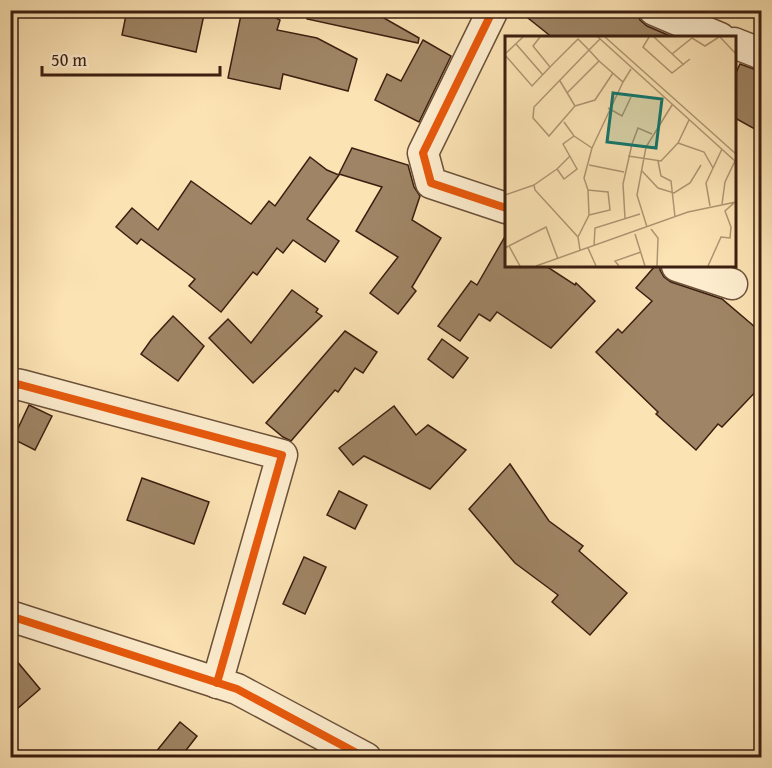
<svg xmlns="http://www.w3.org/2000/svg" width="772" height="768" viewBox="0 0 772 768" font-family="'Gentium Book Plus',serif">
  <style>
    .building { fill: #9f8565; stroke: #3b1f10; stroke-width: 1.5 }
    .lines { fill: none; stroke-linecap: round; stroke-linejoin: round }
    .minor-casing { stroke: #6b5039; stroke-width: 33 }
    .minor { stroke: #fdedce; stroke-width: 30 }
    .cycleway-casing { stroke: #fdedce; stroke-width: 11 }
    .cycleway { stroke: #e8590c; stroke-width: 8 }
    .inset-road { fill: none; stroke: #af9572; stroke-width: 1.5 }
    .view { fill: #0f766e; fill-opacity: 0.15; stroke: #0f766e; stroke-width: 3 }
    .inset-edge { fill: none; stroke: #3b1f10; stroke-width: 3 }
  </style>
  <rect width="100%" height="100%" fill="#fce3b4"/>
  <filter id="stains"><feTurbulence type="fractalNoise" baseFrequency=".00333" numOctaves="4"/><feColorMatrix values="0 0 0 0 .2 0 0 0 0 .09 0 0 0 0 .02 0 0 0 .5 -.17"/></filter>
  <radialGradient id="worn" r=".72"><stop offset=".6" stop-color="#630" stop-opacity="0"/><stop offset="1" stop-color="#630" stop-opacity=".3"/></radialGradient>
  <g class="building">
    <path d="M 127,10 L 205,10 L 196,52 L 122,35 Z"/>
    <path d="M 242,10 L 272,10 L 271,15 L 280,20 L 277,30 L 317,38 L 357,59 L 348,91 L 283,74 L 280,89 L 228,78 Z"/>
    <path d="M 308,10 L 370,10 L 419,38 L 418,43 L 307,19 Z"/>
    <path d="M 518,10 L 633,10 L 637,12 L 640,20 L 647,26 L 675,38 L 553,38 Z"/>
    <path d="M 423,40 L 451,56 L 419,122 L 375,100 L 387,74 L 401,81 Z"/>
    <path d="M 740,64 L 762,72 L 762,133 L 735,118 L 735,75 Z"/>
    <path d="M 352,148 L 408,165 L 414,187 L 420,196 L 412,220 L 441,238 L 412,287 L 416,291 L 398,314 L 370,293 L 398,257 L 356,231 L 382,187 L 339,174 Z"/>
    <path d="M 310,157 L 327,170 L 339,175 L 307,219 L 339,241 L 325,262 L 293,240 L 283,253 L 277,248 L 257,275 L 253,272 L 221,312 L 189,286 L 195,279 L 141,239 L 137,244 L 116,227 L 132,208 L 158,230 L 191,181 L 251,224 L 269,201 L 275,206 Z"/>
    <path d="M 507,233 L 507,266 L 546,266 L 575,285 L 576,283 L 595,301 L 551,348 L 497,312 L 490,321 L 479,314 L 460,341 L 438,326 L 471,281 L 477,285 Z"/>
    <path d="M 655,266 L 660,266 L 660,270 L 664,277 L 671,282 L 722,299 L 762,333 L 762,385 L 722,427 L 718,424 L 696,450 L 656,414 L 658,412 L 596,352 L 618,329 L 622,333 L 652,301 L 636,288 Z"/>
    <path d="M 292,290 L 318,309 L 316,312 L 322,316 L 253,383 L 209,338 L 228,319 L 251,343 Z"/>
    <path d="M 173,316 L 204,346 L 178,381 L 141,354 L 151,340 Z"/>
    <path d="M 345,331 L 377,352 L 363,373 L 355,368 L 338,392 L 335,390 L 291,441 L 283,437 L 266,423 Z"/>
    <path d="M 442,339 L 468,358 L 453,378 L 428,359 Z"/>
    <path d="M 29,405 L 52,416 L 35,450 L 13,439 Z"/>
    <path d="M 394,406 L 416,435 L 428,425 L 466,450 L 430,489 L 364,456 L 353,465 L 339,448 Z"/>
    <path d="M 510,464 L 549,521 L 583,546 L 579,551 L 627,593 L 590,635 L 552,602 L 558,595 L 515,563 L 469,509 Z"/>
    <path d="M 142,478 L 209,502 L 194,544 L 127,520 Z"/>
    <path d="M 339,491 L 367,505 L 355,529 L 327,515 Z"/>
    <path d="M 304,557 L 326,567 L 305,614 L 283,604 Z"/>
    <path d="M 10,653 L 40,689 L 10,715 Z"/>
    <path d="M 180,722 L 197,736 L 180,758 L 151,758 Z"/>
  </g>
  <g class="lines">
    <g class="minor-casing">
      <g id="minor">
        <path d="M 493,10 L 423,153 L 431,183 L 506,208"/>
        <path d="M 654,10 L 720,38"/>
        <path d="M 734,43 L 762,54"/>
        <path d="M 677,266 L 732,284"/>
        <path d="M 10,383 L 21,385 L 282,455 L 217,683"/>
        <path d="M 10,616 L 237,689 L 366,758"/>
      </g>
    </g>
    <use href="#minor" class="minor"/>
    <g class="cycleway-casing">
      <g id="cycleway">
        <path d="M 493,10 L 423,153 L 431,183 L 506,208"/>
        <path d="M 10,383 L 21,385 L 282,455 L 217,683"/>
        <path d="M 10,616 L 237,689 L 366,758"/>
      </g>
    </g>
    <use href="#cycleway" class="cycleway"/>
  </g>
  <g transform="translate(505 36)">
    <rect width="231" height="231" fill="#fce3b4"/>
    <path class="inset-road" d="M 35,1 L 28,10 L 45,31 L 73,3 L 84,14 L 95,3M 93,1 L 231,126M 100,1 L 231,118M 144,1 L 138,11 L 167,37 L 185,23M 149,1 L 179,29M 215,1 L 231,18M 11,8 L 38,39M 0,18 L 18,1M 167,18 L 187,2 L 200,10 L 214,1M 0,19 L 27,50 L 45,31M 94,25 L 118,46 L 126,33M 55,45 L 70,70 L 44,100 L 28,82 L 29,71 L 84,14 L 94,25 L 62,57M 70,70 L 90,64 L 108,37M 103,72 L 117,80 L 126,61M 184,84 L 173,107 L 199,116 L 208,132M 59,86 L 69,100 L 87,112 L 118,46M 65,120 L 52,133 L 59,143 L 72,133 L 58,108 L 69,100M 123,120 L 156,125 L 173,107M 153,125 L 156,140 L 166,145 L 170,181M 84,129 L 119,136M 52,133 L 29,149 L 30,154 L 73,201M 137,135 L 153,152 L 169,157 L 185,147 L 196,129M 83,154 L 79,142 L 87,112M 0,159 L 29,149M 217,168 L 220,146 L 230,125M 205,170 L 201,147 L 217,113M 120,182 L 118,148 L 127,108 L 133,92 L 147,98M 142,191 L 132,159 L 141,111 L 167,69M 146,193 L 153,202 L 152,230M 130,198 L 140,230M 4,210 L 15,230M 89,210 L 90,192 L 135,178M 0,212 L 41,191 L 53,223M 83,212 L 91,230M 75,214 L 73,201 L 84,179 L 83,154 L 103,156 L 105,174 L 84,179M 31,230 L 183,176 L 231,166M 114,230 L 110,225 L 136,216M 203,230 L 216,201 L 225,202 L 226,191 L 220,175 L 229,167"/>
    <path class="view" d="M 108,57 L 157,63 L 151,112 L 102,106 Z"/>
    <rect width="231" height="231" class="inset-edge"/>
  </g>
  <rect width="772" height="768" fill="none" stroke="#fce3b4" stroke-width="36"/>
  <rect x="12" y="12" width="748" height="744" fill="none" stroke="#3b1f10" stroke-width="3"/>
  <rect x="18" y="18" width="736" height="732" fill="none" stroke="#3b1f10" stroke-width="1.5"/>
  <path d="M42 66v9h178v-9" fill="none" stroke="#3b1f10" stroke-width="3"/>
  <text x="51" y="66" font-size="18" fill="#3b1f10" stroke="#fdedce" stroke-width="4.5" paint-order="stroke">50 m</text>
  <rect width="100%" height="100%" filter="url(#stains)"/>
  <rect width="100%" height="100%" fill="url(#worn)"/>
</svg>
